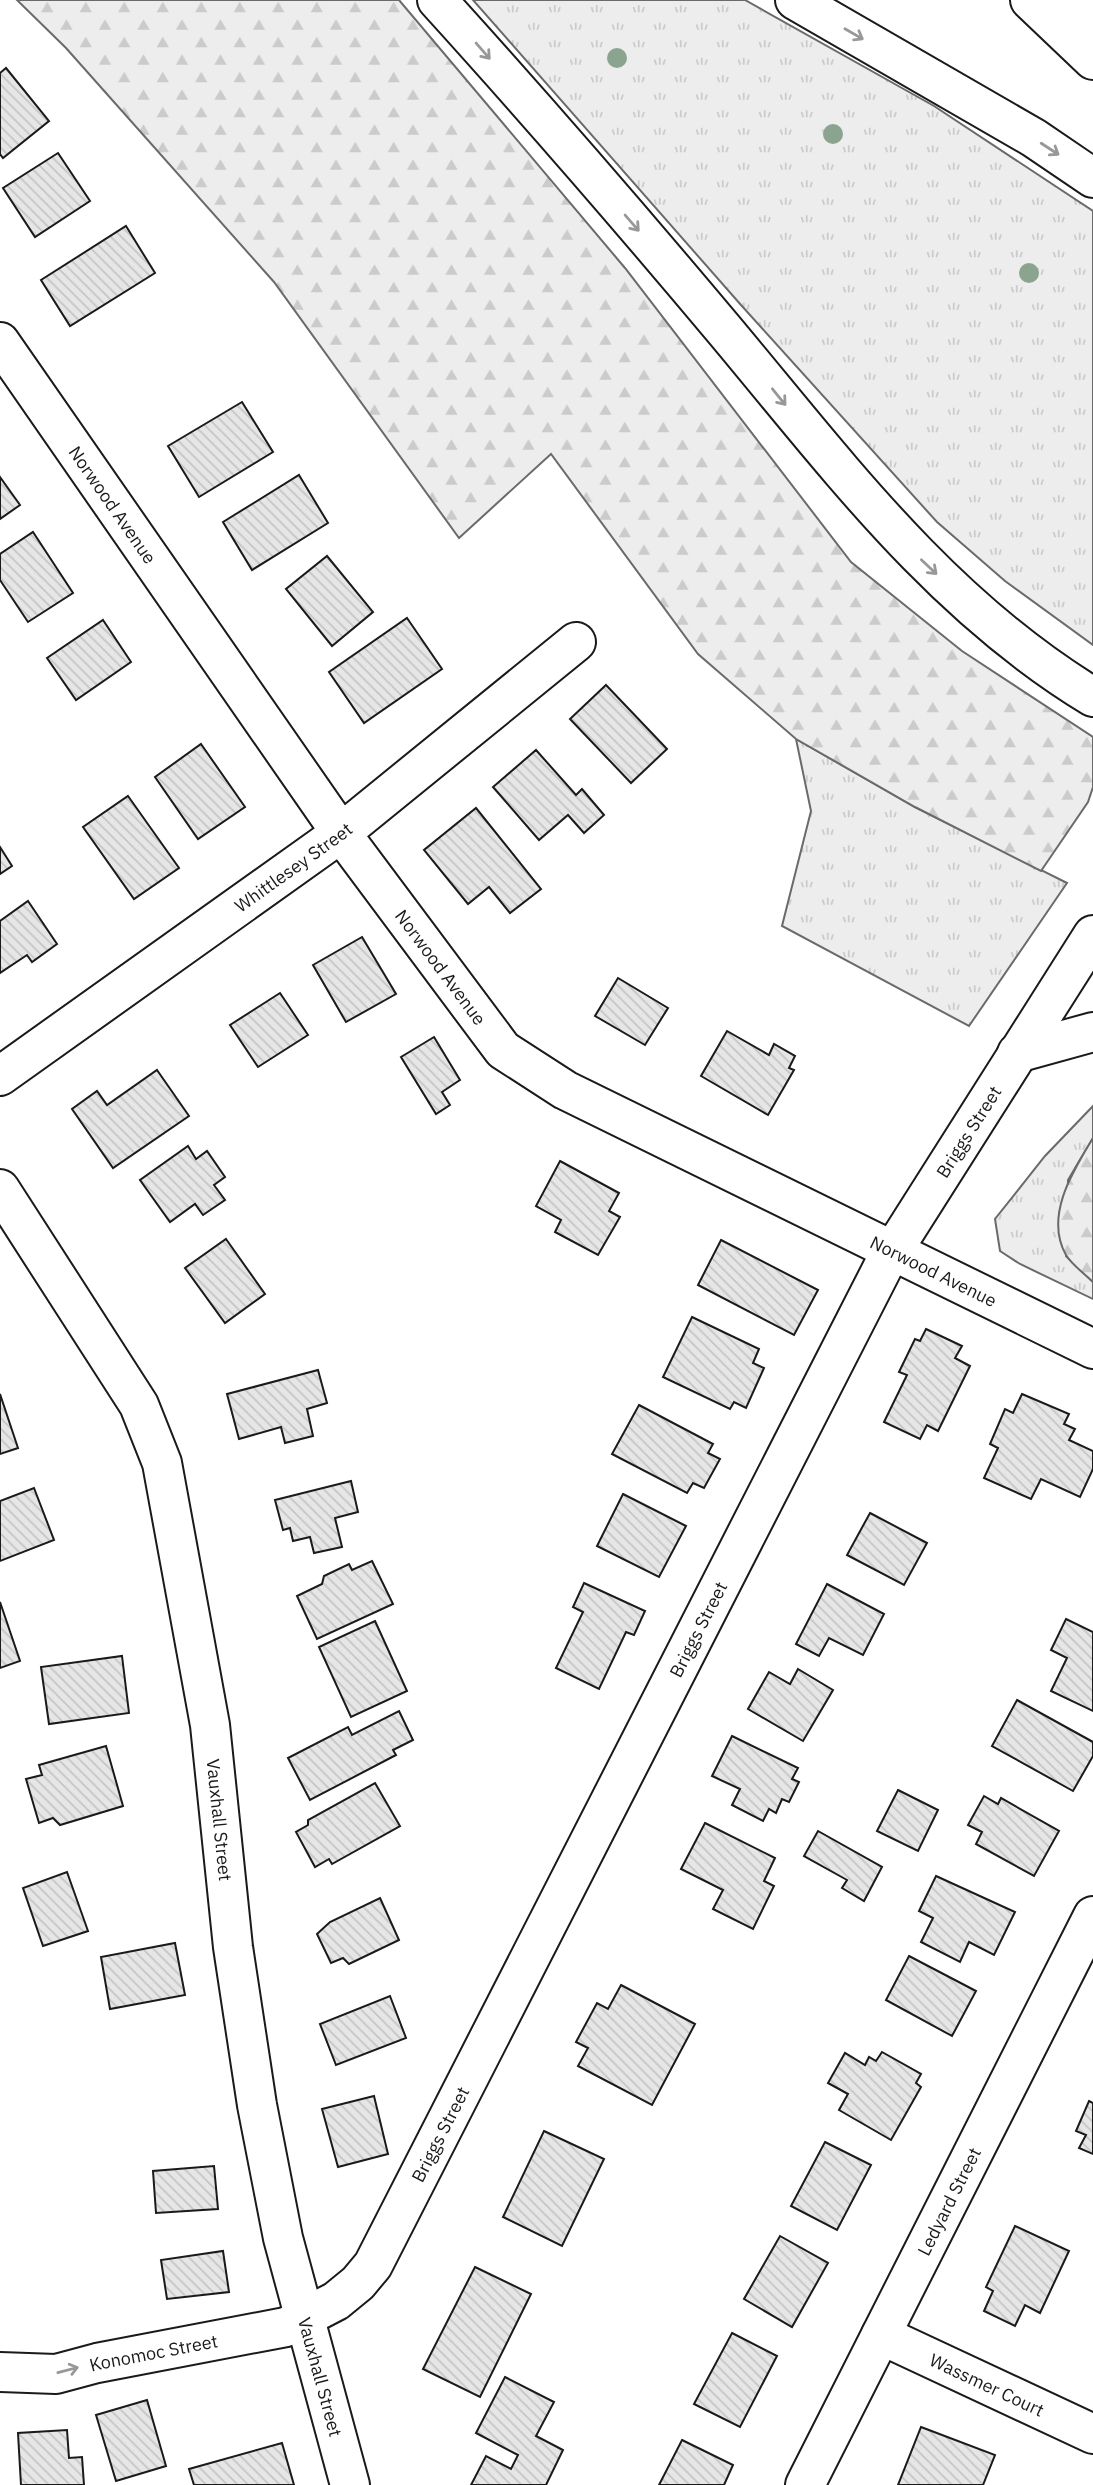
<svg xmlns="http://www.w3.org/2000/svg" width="1093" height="2485" viewBox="0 0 1093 2485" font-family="'IBM Plex Sans',sans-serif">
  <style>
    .grass { fill: url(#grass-tufts); stroke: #6a6a6a; stroke-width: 2 }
    .forest { fill: url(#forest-firs); stroke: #6a6a6a; stroke-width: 2 }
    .building { fill: url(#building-back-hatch); stroke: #1a1a1a; stroke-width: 2 }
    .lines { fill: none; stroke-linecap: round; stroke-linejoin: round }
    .minor-casing { stroke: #1a1a1a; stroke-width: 42 }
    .major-casing { stroke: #1a1a1a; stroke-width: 42 }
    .highway-casing { stroke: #1a1a1a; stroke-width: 42 }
    .minor { stroke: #fff; stroke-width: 38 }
    .major { stroke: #fff; stroke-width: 38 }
    .highway { stroke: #fff; stroke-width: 38 }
    .tree { fill: #8aa48f }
    .oneway { stroke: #989898 }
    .labels { text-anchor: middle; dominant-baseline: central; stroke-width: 5; stroke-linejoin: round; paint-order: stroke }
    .street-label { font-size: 18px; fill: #1a1a1a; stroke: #fff }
  </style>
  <defs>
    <pattern id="grass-tufts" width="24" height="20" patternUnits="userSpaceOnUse" patternTransform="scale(1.75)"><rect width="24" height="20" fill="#ededed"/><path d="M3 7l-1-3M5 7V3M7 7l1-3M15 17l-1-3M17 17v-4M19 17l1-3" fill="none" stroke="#cbcbcb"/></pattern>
    <pattern id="forest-firs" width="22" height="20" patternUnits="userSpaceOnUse" patternTransform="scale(1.75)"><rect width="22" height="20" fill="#ededed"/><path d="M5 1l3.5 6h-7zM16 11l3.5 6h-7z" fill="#cbcbcb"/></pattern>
    <pattern id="building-back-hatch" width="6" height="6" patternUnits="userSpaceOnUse" patternTransform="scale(1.75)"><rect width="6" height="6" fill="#e6e6e6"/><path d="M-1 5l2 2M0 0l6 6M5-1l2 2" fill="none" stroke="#c5c5c5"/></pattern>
  </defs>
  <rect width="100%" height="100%" fill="#fff"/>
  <g class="grass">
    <path d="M 473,0 L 745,0 L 934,106 L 1093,211 L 1093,645 L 1005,581 L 937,522 L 741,305 Z"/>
    <path d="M 796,739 L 915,807 L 1067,883 L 969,1026 L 782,926 L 811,811 Z"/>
    <path d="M 1093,1106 L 1093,1138 L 1068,1180 L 1066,1256 L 1093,1282 L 1093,1299 L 1020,1264 L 1000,1251 L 995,1219 L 1045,1156 Z"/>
  </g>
  <g class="forest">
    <path d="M 17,0 L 399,0 L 625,268 L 851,562 L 962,651 L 1093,737 L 1093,787 L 1088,802 L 1041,871 L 915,807 L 796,739 L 698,654 L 551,454 L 459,538 L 274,282 L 66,48 Z"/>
    <path d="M 1093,1138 L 1093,1282 C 1085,1274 1072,1265 1066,1255 C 1044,1216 1073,1171 1093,1138 Z"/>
  </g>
  <g class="building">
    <path d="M 6,68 L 49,121 L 3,158 L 0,154 L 0,73 Z"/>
    <path d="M 58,153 L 90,201 L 35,237 L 3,188 Z"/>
    <path d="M 126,226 L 155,273 L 70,326 L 41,280 Z"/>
    <path d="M 242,402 L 273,452 L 199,497 L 168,446 Z"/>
    <path d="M 299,475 L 328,523 L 252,570 L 223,522 Z"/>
    <path d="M 0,477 L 20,505 L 0,519 Z"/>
    <path d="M 33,532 L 73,593 L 28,622 L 0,580 L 0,554 Z"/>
    <path d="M 327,556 L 373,612 L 332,646 L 286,589 Z"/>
    <path d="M 407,618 L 442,669 L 364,723 L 329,672 Z"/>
    <path d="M 103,620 L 131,662 L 76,700 L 47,658 Z"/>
    <path d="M 606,685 L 667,749 L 631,783 L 570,719 Z"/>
    <path d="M 201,744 L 245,807 L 198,839 L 155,777 Z"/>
    <path d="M 536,750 L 576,795 L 582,789 L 604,815 L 584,833 L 568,815 L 539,840 L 493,787 Z"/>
    <path d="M 128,796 L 179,868 L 134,899 L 83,827 Z"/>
    <path d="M 476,808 L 541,889 L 510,913 L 489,887 L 468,904 L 424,850 Z"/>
    <path d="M 0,847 L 12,866 L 0,874 Z"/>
    <path d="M 28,901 L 57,944 L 32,962 L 27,955 L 0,973 L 0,921 Z"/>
    <path d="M 362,937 L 396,994 L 346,1022 L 313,965 Z"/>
    <path d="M 618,978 L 668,1008 L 645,1045 L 595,1016 Z"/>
    <path d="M 280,993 L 308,1035 L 258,1067 L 230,1025 Z"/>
    <path d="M 727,1031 L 769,1055 L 774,1044 L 795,1056 L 789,1068 L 794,1070 L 768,1115 L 701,1076 Z"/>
    <path d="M 434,1037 L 460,1080 L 442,1092 L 450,1105 L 436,1114 L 401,1057 Z"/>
    <path d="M 157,1070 L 189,1116 L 113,1168 L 72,1109 L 97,1091 L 107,1105 Z"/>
    <path d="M 188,1146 L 196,1159 L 207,1151 L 225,1177 L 214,1185 L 225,1200 L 203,1215 L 195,1204 L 170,1222 L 140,1180 Z"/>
    <path d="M 560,1161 L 619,1193 L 609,1211 L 620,1217 L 598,1255 L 555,1232 L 561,1220 L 536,1206 Z"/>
    <path d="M 226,1239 L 265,1294 L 225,1323 L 185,1268 Z"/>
    <path d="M 721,1240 L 818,1290 L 794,1335 L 698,1285 Z"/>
    <path d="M 692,1317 L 759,1349 L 753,1363 L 764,1368 L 746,1408 L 734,1402 L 730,1409 L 663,1377 Z"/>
    <path d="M 926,1329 L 962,1346 L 955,1358 L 970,1366 L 938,1431 L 927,1425 L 920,1439 L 884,1422 L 907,1375 L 899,1372 L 915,1339 L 920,1341 Z"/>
    <path d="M 318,1370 L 327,1403 L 307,1409 L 313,1436 L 285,1443 L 281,1427 L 239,1439 L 227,1394 Z"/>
    <path d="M 0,1394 L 18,1448 L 0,1454 Z"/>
    <path d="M 1022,1394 L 1069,1414 L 1064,1424 L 1075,1429 L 1069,1440 L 1093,1451 L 1093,1469 L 1080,1497 L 1041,1479 L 1031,1499 L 984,1478 L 998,1448 L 990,1444 L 1005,1409 L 1013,1413 Z"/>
    <path d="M 639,1405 L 713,1444 L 708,1453 L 720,1459 L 704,1488 L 693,1483 L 687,1493 L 612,1454 Z"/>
    <path d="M 351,1481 L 358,1512 L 335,1518 L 342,1547 L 314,1553 L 310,1537 L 293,1541 L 290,1528 L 283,1530 L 275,1500 Z"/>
    <path d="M 34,1488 L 54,1540 L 0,1561 L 0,1501 Z"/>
    <path d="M 623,1494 L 686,1526 L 659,1577 L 597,1546 Z"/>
    <path d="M 870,1513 L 927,1543 L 904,1585 L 847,1555 Z"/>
    <path d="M 372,1561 L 393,1604 L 317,1639 L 297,1596 L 322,1584 L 324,1576 L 349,1564 L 352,1570 Z"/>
    <path d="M 584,1583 L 645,1611 L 634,1635 L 626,1632 L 599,1689 L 556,1668 L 583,1612 L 573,1607 Z"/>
    <path d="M 827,1584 L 884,1614 L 863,1655 L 829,1638 L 819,1656 L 796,1644 Z"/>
    <path d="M 0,1602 L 20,1661 L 0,1668 Z"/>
    <path d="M 1066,1619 L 1093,1632 L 1093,1711 L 1051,1691 L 1067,1658 L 1051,1650 Z"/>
    <path d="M 375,1621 L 407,1691 L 351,1717 L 319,1647 Z"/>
    <path d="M 122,1656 L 129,1713 L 49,1724 L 41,1667 Z"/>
    <path d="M 798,1669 L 833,1690 L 803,1741 L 748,1709 L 769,1672 L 790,1684 Z"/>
    <path d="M 1017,1700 L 1093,1742 L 1093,1756 L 1073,1791 L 992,1746 Z"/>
    <path d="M 399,1711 L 413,1740 L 393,1750 L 396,1755 L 310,1800 L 288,1758 L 348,1727 L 352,1735 Z"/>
    <path d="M 732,1736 L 798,1768 L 792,1779 L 799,1782 L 789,1802 L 782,1799 L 776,1813 L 769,1809 L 763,1821 L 732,1805 L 740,1789 L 712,1776 Z"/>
    <path d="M 106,1746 L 123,1806 L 60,1825 L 53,1818 L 39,1823 L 26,1779 L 42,1775 L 39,1765 Z"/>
    <path d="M 375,1783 L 400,1826 L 332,1864 L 329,1859 L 315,1867 L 296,1832 L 308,1825 L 308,1820 Z"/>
    <path d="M 898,1790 L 938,1810 L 918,1851 L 877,1831 Z"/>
    <path d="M 984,1796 L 998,1804 L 1001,1798 L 1059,1831 L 1034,1876 L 976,1844 L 982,1832 L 968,1825 Z"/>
    <path d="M 705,1823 L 775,1858 L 764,1881 L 774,1886 L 753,1929 L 713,1909 L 723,1890 L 681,1869 Z"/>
    <path d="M 818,1831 L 882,1867 L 864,1901 L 842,1888 L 847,1880 L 804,1856 Z"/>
    <path d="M 67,1872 L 88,1931 L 43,1946 L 23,1888 Z"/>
    <path d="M 936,1876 L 1015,1912 L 994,1955 L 969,1942 L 960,1962 L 921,1942 L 933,1918 L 919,1911 Z"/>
    <path d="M 380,1898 L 399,1940 L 349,1964 L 343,1958 L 331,1963 L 317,1934 L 330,1922 Z"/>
    <path d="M 175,1943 L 185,1995 L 110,2009 L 101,1957 Z"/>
    <path d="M 909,1956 L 976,1991 L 952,2036 L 886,2000 Z"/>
    <path d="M 621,1985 L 695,2024 L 652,2105 L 578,2066 L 588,2048 L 576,2042 L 597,2003 L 608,2009 Z"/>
    <path d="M 390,1996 L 406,2038 L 336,2065 L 320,2024 Z"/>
    <path d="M 882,2052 L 921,2074 L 916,2083 L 921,2087 L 891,2140 L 839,2110 L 848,2094 L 828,2083 L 845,2053 L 865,2065 L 869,2057 L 876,2061 Z"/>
    <path d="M 374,2096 L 388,2154 L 338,2167 L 322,2109 Z"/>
    <path d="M 1089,2101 L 1093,2103 L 1093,2154 L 1079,2148 L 1086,2135 L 1076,2131 Z"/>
    <path d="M 544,2131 L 604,2159 L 562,2246 L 503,2217 Z"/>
    <path d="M 825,2142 L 871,2165 L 837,2230 L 791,2206 Z"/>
    <path d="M 214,2166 L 218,2209 L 156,2213 L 153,2171 Z"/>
    <path d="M 1015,2226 L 1069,2251 L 1040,2313 L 1025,2305 L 1015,2326 L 984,2311 L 993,2291 L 986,2287 Z"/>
    <path d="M 780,2236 L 828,2263 L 792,2327 L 744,2299 Z"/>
    <path d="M 223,2251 L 229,2292 L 167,2299 L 161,2260 Z"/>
    <path d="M 475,2267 L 531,2294 L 480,2397 L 423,2369 Z"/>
    <path d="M 732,2333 L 777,2356 L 740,2427 L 694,2404 Z"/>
    <path d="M 505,2377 L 554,2402 L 536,2436 L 563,2450 L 546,2485 L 471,2485 L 486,2456 L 511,2469 L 518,2455 L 476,2433 Z"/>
    <path d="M 147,2400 L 166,2466 L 116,2481 L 96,2415 Z"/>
    <path d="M 921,2427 L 995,2455 L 983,2485 L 898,2485 Z"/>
    <path d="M 67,2430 L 69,2458 L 82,2457 L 84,2485 L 21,2485 L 18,2433 Z"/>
    <path d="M 682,2440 L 733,2465 L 724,2485 L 659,2485 Z"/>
    <path d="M 282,2443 L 294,2485 L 194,2485 L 189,2469 Z"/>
  </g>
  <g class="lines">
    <g class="minor-casing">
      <g id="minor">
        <path id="s1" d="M 0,342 L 341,833 L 503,1050 L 565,1090 L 1093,1349"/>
        <path id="s2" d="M 0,1076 L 341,833 L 576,642"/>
        <path id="s3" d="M 0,1189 L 139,1405 L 162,1463 L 210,1725 L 233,1947 L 257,2105 L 283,2238 L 350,2485"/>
        <path id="s4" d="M 881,2335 L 1093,2434"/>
        <path id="s5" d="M 0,2372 L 56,2374 L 97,2363 L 286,2327 L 336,2301 L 358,2283 L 373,2265 L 885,1263 L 1093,935"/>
        <path id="s6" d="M 805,2485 L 1093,1916"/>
      </g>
    </g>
    <g class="major-casing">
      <g id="major">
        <path d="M 437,0 C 536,109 632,220 726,332 C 838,466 941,605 1093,697"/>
        <path d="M 795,0 L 1034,138 L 1093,178"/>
      </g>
    </g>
    <g class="highway-casing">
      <g id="highway">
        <path d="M 1030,0 L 1093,60"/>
        <path d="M 1060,0 L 1093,19"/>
        <path d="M 1017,1053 L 1093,1032"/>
      </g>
    </g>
    <use href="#minor" class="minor"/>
    <use href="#major" class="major"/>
    <use href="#highway" class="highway"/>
  </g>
  <g class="tree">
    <circle cx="617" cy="58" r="10"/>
    <circle cx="833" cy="134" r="10"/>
    <circle cx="1029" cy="273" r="10"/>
  </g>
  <defs><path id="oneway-shaft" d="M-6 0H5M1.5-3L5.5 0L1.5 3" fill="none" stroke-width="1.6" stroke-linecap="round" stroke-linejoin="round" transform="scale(1.75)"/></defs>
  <g class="oneway">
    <use href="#oneway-shaft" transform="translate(854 34) rotate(30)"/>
    <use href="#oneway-shaft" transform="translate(483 51) rotate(49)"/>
    <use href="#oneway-shaft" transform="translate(1050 149) rotate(33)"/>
    <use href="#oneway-shaft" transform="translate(632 223) rotate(49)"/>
    <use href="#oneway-shaft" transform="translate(779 397) rotate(51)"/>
    <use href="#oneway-shaft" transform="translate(929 567) rotate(43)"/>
    <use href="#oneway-shaft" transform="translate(68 2370) rotate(-15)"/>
  </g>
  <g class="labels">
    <g class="street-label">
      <text stroke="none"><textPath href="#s1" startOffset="198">Norwood Avenue</textPath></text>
      <text stroke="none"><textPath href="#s2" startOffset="360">Whittlesey Street</textPath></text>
      <text stroke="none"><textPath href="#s1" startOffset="765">Norwood Avenue</textPath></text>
      <text stroke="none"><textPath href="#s5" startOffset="1680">Briggs Street</textPath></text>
      <text stroke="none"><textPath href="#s1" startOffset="1353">Norwood Avenue</textPath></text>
      <text stroke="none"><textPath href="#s5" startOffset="1113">Briggs Street</textPath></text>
      <text stroke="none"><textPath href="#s3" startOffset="681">Vauxhall Street</textPath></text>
      <text stroke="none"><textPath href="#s5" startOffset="546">Briggs Street</textPath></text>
      <text stroke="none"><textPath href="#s6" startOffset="318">Ledyard Street</textPath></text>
      <text stroke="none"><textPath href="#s5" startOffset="156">Konomoc Street</textPath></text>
      <text stroke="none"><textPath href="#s3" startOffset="1248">Vauxhall Street</textPath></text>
      <text stroke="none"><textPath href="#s4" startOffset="117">Wassmer Court</textPath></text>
    </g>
  </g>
</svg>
